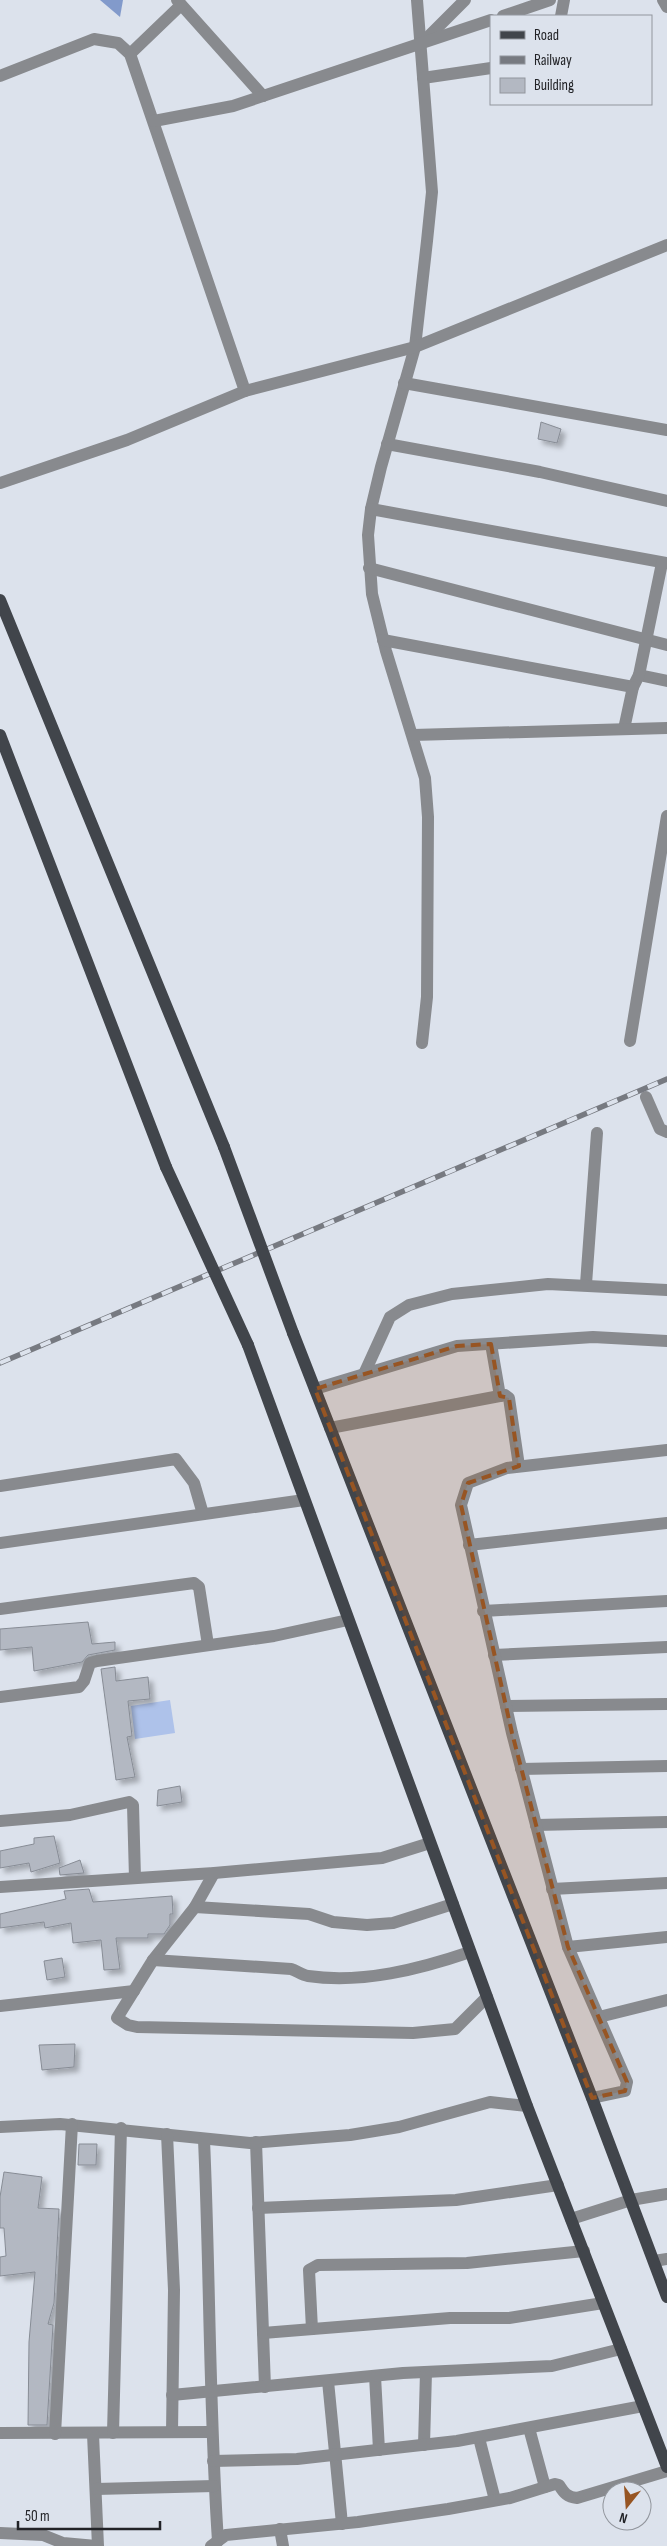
<svg xmlns="http://www.w3.org/2000/svg" width="667" height="2546" viewBox="0 0 667 2546" font-family="'Sofia Sans Condensed',sans-serif">
  <style>
    .green { fill: #aec2ea }
    .water { fill: #829acb }
    .building { fill: #b3b8c2; stroke: #878c95; filter: url(#shadow) }
    .lines { fill: none; stroke-linecap: round; stroke-linejoin: round }
    .street { stroke: #888a8e; stroke-width: 12 }
    .primary { stroke: #41454b; stroke-width: 12 }
    .rail-casing { stroke: #777a81; stroke-width: 5.5 }
    .rail { stroke: #dce2ec; stroke-width: 4; stroke-dasharray: 11; stroke-linecap: butt }
    .primary-bridge { stroke: #41454b; stroke-width: 12 }
    .marked { fill: #975523; fill-opacity: 0.2; stroke: #975523; stroke-width: 4; stroke-dasharray: 10 6; stroke-linejoin: round }
  </style>
  <defs>
    <filter id="shadow"><feDropShadow dx="4.5" dy="4.5" stdDeviation="2.5" flood-color="#0004"/></filter>
  </defs>
  <rect width="100%" height="100%" fill="#dce2ec"/>
  <path class="green" d="M 170,1700 L 175,1733 L 135,1739 L 131,1706 Z"/>
  <path class="water" d="M 100,0 L 123,0 L 120,17 Z"/>
  <g class="building">
    <path d="M 541,422 L 561,429 L 557,443 L 538,439 Z"/>
    <path d="M 88,1622 L 92,1644 L 115,1642 L 115,1650 L 88,1655 L 82,1662 L 34,1671 L 32,1647 L 0,1650 L 0,1629 Z"/>
    <path d="M 115,1667 L 116,1681 L 148,1677 L 150,1699 L 128,1701 L 132,1736 L 127,1737 L 135,1777 L 116,1780 L 101,1669 Z"/>
    <path d="M 180,1786 L 182,1802 L 157,1806 L 158,1790 Z"/>
    <path d="M 54,1836 L 60,1863 L 31,1872 L 29,1863 L 0,1868 L 0,1851 L 34,1844 L 34,1838 Z"/>
    <path d="M 80,1860 L 84,1873 L 60,1875 L 59,1868 Z"/>
    <path d="M 89,1889 L 93,1902 L 172,1896 L 173,1914 L 170,1914 L 170,1925 L 164,1934 L 148,1934 L 148,1938 L 116,1938 L 120,1969 L 104,1970 L 101,1940 L 73,1943 L 71,1923 L 45,1928 L 44,1922 L 0,1928 L 0,1914 L 66,1899 L 64,1891 Z"/>
    <path d="M 62,1958 L 65,1977 L 47,1980 L 44,1961 Z"/>
    <path d="M 75,2044 L 74,2067 L 42,2070 L 39,2045 Z"/>
    <path d="M 79,2144 L 97,2144 L 96,2165 L 78,2165 Z"/>
    <path d="M 4,2172 L 42,2177 L 38,2208 L 59,2209 L 54,2303 L 48,2324 L 53,2325 L 47,2425 L 28,2425 L 29,2342 L 35,2272 L 0,2276 L 0,2257 L 6,2256 L 4,2228 L 0,2228 L 0,2197 Z"/>
  </g>
  <g class="lines">
    <g class="street">
      <path d="M 177,0 L 263,96"/>
      <path d="M 417,0 L 432,192 L 427,241 L 415,347 L 381,467 L 371,509 L 368,535 L 372,594 L 386,651 L 425,778 L 428,817 L 427,997 L 422,1043"/>
      <path d="M 663,0 L 667,7"/>
      <path d="M 503,16 L 550,0"/>
      <path d="M 561,16 L 564,0"/>
      <path d="M 423,42 L 465,0"/>
      <path d="M 130,54 L 181,5"/>
      <path d="M 0,76 L 94,39 L 118,43 L 130,54 L 245,391"/>
      <path d="M 423,78 L 491,68"/>
      <path d="M 154,121 L 233,106 L 491,20"/>
      <path d="M 404,383 L 667,430"/>
      <path d="M 387,444 L 540,472 L 667,501"/>
      <path d="M 0,483 L 127,440 L 245,391 L 415,347 L 667,245"/>
      <path d="M 371,509 L 667,563"/>
      <path d="M 369,568 L 667,645"/>
      <path d="M 383,640 L 633,687 L 639,675 L 667,681"/>
      <path d="M 639,675 L 662,563"/>
      <path d="M 624,729 L 633,687"/>
      <path d="M 413,735 L 667,728"/>
      <path d="M 630,1041 L 667,816"/>
      <path d="M 646,1097 L 660,1129 L 667,1132"/>
      <path d="M 586,1284 L 597,1133"/>
      <path d="M 491,1344 L 500,1396"/>
      <path d="M 364,1374 L 390,1317 L 409,1305 L 452,1294 L 548,1284 L 667,1290"/>
      <path d="M 315,1389 L 457,1346 L 593,1337 L 667,1341"/>
      <path d="M 330,1428 L 505,1395 L 509,1398 L 519,1466"/>
      <path d="M 0,1486 L 176,1459 L 194,1483 L 203,1514"/>
      <path d="M 0,1543 L 304,1500"/>
      <path d="M 469,1545 L 667,1523"/>
      <path d="M 0,1609 L 194,1583 L 199,1587 L 208,1645"/>
      <path d="M 483,1611 L 667,1601"/>
      <path d="M 494,1655 L 667,1647"/>
      <path d="M 0,1697 L 79,1687 L 84,1681 L 90,1663 L 97,1661 L 274,1636 L 348,1620"/>
      <path d="M 506,1706 L 667,1704"/>
      <path d="M 521,1769 L 667,1766"/>
      <path d="M 0,1821 L 70,1815 L 129,1802 L 133,1805 L 135,1878"/>
      <path d="M 536,1825 L 667,1822"/>
      <path d="M 214,1873 L 195,1907 L 153,1960 L 117,2018 L 128,2025 L 137,2027 L 413,2033 L 455,2029 L 487,1997"/>
      <path d="M 0,1887 L 214,1873 L 382,1858 L 430,1843"/>
      <path d="M 552,1889 L 667,1883"/>
      <path d="M 195,1907 L 309,1914 L 333,1922 L 367,1925 L 393,1923 L 453,1904"/>
      <path d="M 568,1947 L 667,1937"/>
      <path d="M 153,1960 L 291,1969 C 297,1971 302,1975 308,1976 C 362,1984 420,1969 470,1952"/>
      <path d="M 0,2006 L 134,1991"/>
      <path d="M 599,2017 L 667,2000"/>
      <path d="M 592,2098 L 625,2091 L 627,2082 L 568,1947 L 512,1733 L 461,1505 L 468,1483 L 507,1468 L 667,1450"/>
      <path d="M 0,2127 L 60,2124 L 250,2143 L 350,2135 L 399,2127 L 490,2102 L 527,2106"/>
      <path d="M 167,2134 L 174,2290 L 172,2432"/>
      <path d="M 204,2140 C 210,2274 209,2407 218,2541"/>
      <path d="M 256,2142 L 265,2387"/>
      <path d="M 258,2208 L 456,2200 L 558,2185"/>
      <path d="M 571,2219 L 631,2200 L 667,2194"/>
      <path d="M 654,2261 L 667,2259"/>
      <path d="M 312,2329 L 309,2270 L 318,2265 L 467,2263 L 584,2251"/>
      <path d="M 263,2333 L 450,2318 L 509,2318 L 603,2303"/>
      <path d="M 375,2376 L 379,2450"/>
      <path d="M 328,2381 L 342,2524"/>
      <path d="M 172,2395 L 403,2373 L 552,2366 L 621,2349"/>
      <path d="M 529,2428 L 545,2487"/>
      <path d="M 0,2433 L 211,2432"/>
      <path d="M 113,2433 L 121,2128"/>
      <path d="M 55,2434 L 72,2124"/>
      <path d="M 93,2434 L 98,2546"/>
      <path d="M 479,2438 L 495,2500"/>
      <path d="M 424,2445 L 426,2372"/>
      <path d="M 213,2461 L 297,2459 L 457,2441 L 643,2406"/>
      <path d="M 96,2489 L 214,2486"/>
      <path d="M 280,2529 L 283,2546"/>
      <path d="M 0,2533 L 43,2535 L 63,2543 L 96,2546"/>
      <path d="M 211,2546 L 226,2535 L 358,2522 L 448,2509 L 510,2498 L 555,2484 L 559,2485 C 564,2493 567,2497 577,2498 L 667,2471"/>
    </g>
    <g class="primary">
      <path d="M 0,600 L 224,1147"/>
      <path d="M 0,735 L 166,1167"/>
      <path d="M 293,1333 L 592,2098 L 667,2297"/>
      <path d="M 248,1345 L 527,2106 L 667,2467"/>
    </g>
    <g class="rail-casing">
      <path id="rail" d="M 0,1363 L 667,1079"/>
    </g>
    <use href="#rail" class="rail"/>
    <g class="primary-bridge">
      <path d="M 224,1147 L 293,1333"/>
      <path d="M 166,1167 L 248,1345"/>
    </g>
  </g>
  <path class="marked" d="M 491,1344 L 500,1396 L 509,1398 L 519,1466 L 468,1483 L 461,1505 L 512,1733 L 568,1947 L 627,2082 L 625,2091 L 592,2098 L 315,1389 L 457,1346 Z"/>
  <rect x="490" y="15" width="162" height="90" fill="#dce2ec" stroke="#92969d"/>
  <rect x="500" y="31" width="25" height="8" fill="#41454b" stroke="#92969d"/>
  <text x="534" y="40" font-size="15" fill="#222327">Road</text>
  <rect x="500" y="56" width="25" height="8" fill="#777a81" stroke="#92969d"/>
  <text x="534" y="65" font-size="15" fill="#222327">Railway</text>
  <rect x="500" y="78" width="25" height="15" fill="#b3b8c2" stroke="#92969d"/>
  <text x="534" y="90" font-size="15" fill="#222327">Building</text>
  <g transform="translate(627 2506) rotate(197)"><circle r="24" fill="#dce2ec" stroke="#92969d"/>
  <path d="M0-4L9 19L0 12L-9 19Z" fill="#975523"/>
  <text y="-8" font-size="14" font-weight="bold" text-anchor="middle" fill="#222327">N</text>
  </g>
  <path d="M18 2521v8h142v-8" fill="none" stroke="#222327" stroke-width="2.5"/>
  <text x="25" y="2521" font-size="15" fill="#222327" stroke="#dce2ec" stroke-width="4" paint-order="stroke">50 m</text>
</svg>
